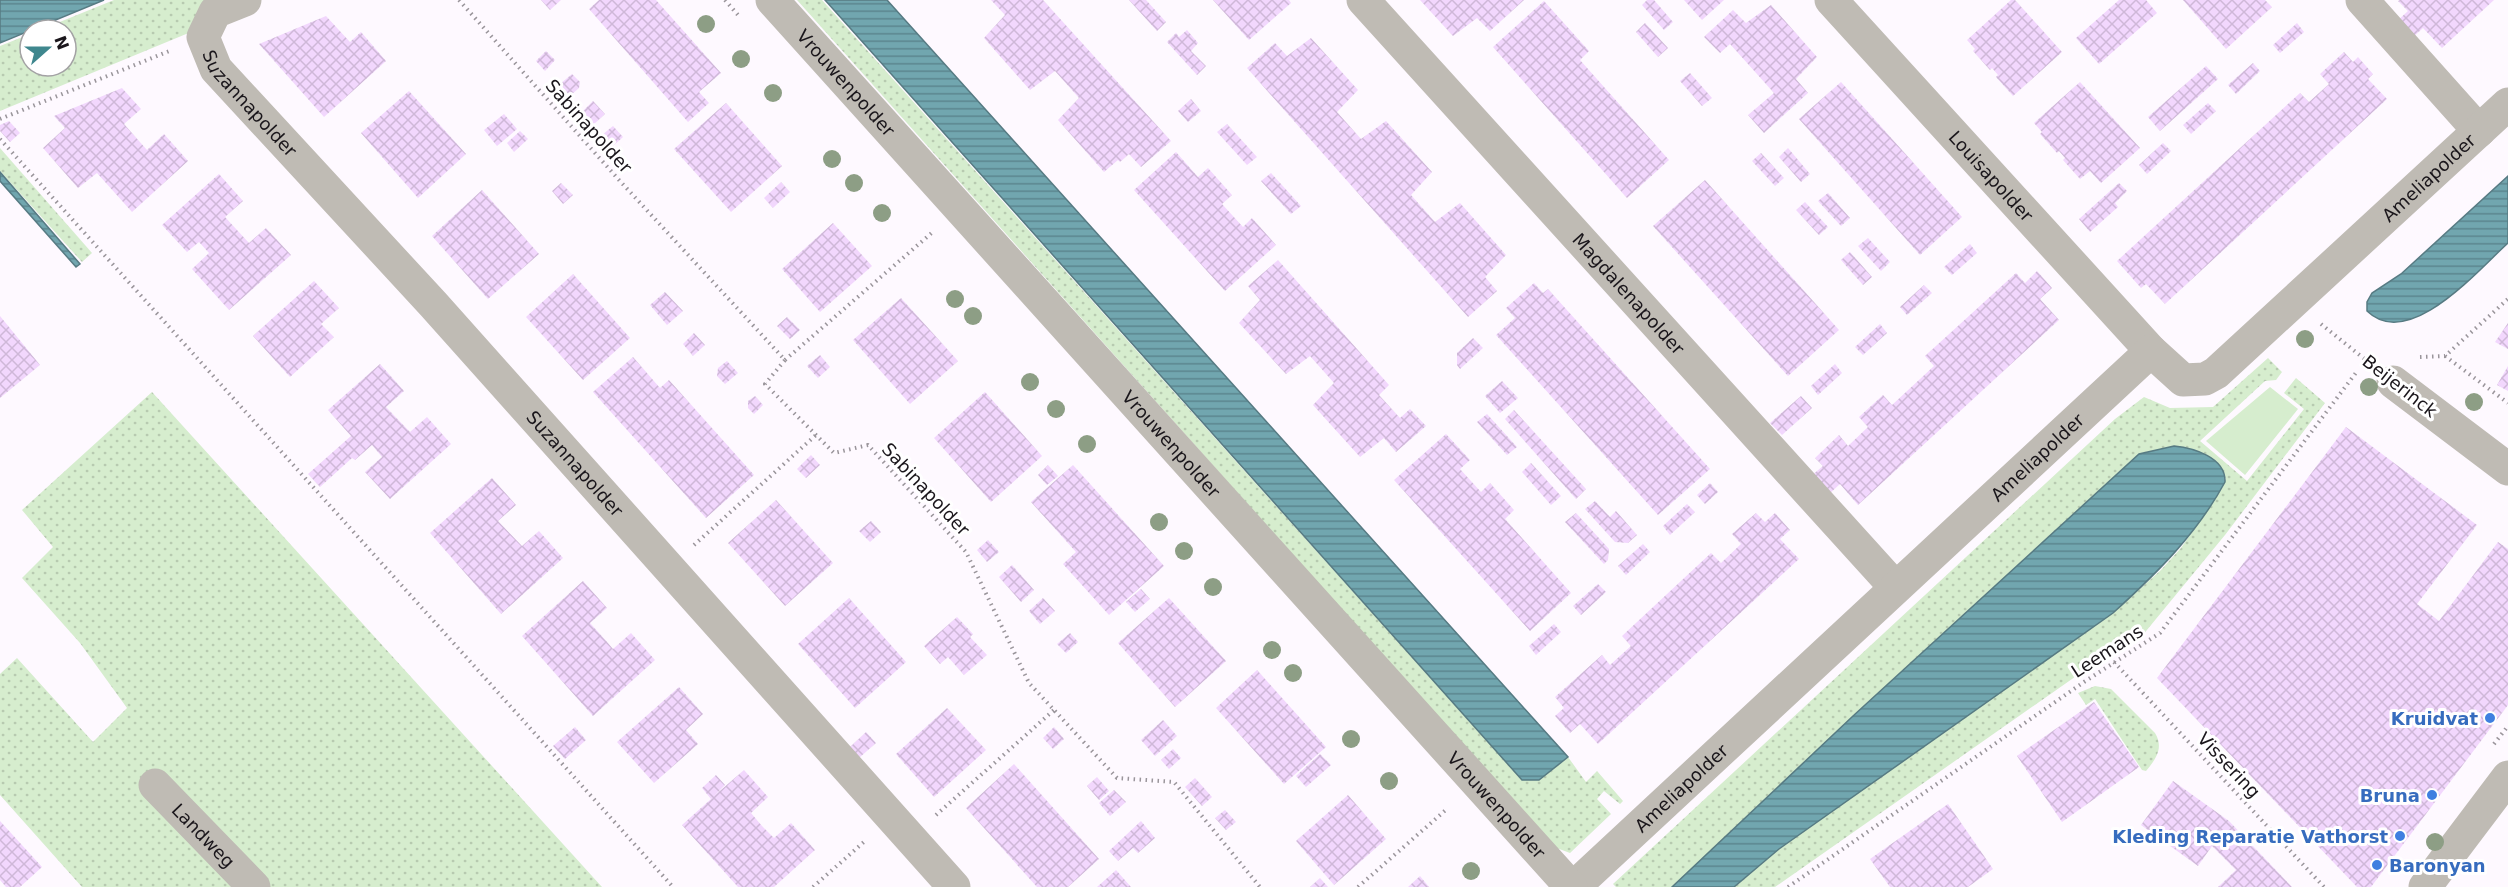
<svg xmlns="http://www.w3.org/2000/svg" width="2508" height="887" viewBox="0 0 2508 887" font-family="'DejaVu Sans',sans-serif">
  <style>
    .grass { fill: url(#grass-dots) }
    .green { fill: #d6edce }
    .water { fill: url(#water-rules); stroke: #577b83; stroke-width: 1.5 }
    .building { fill: url(#building-cross-hatch) }
    .lines { fill: none; stroke-linecap: round; stroke-linejoin: round }
    .path { stroke: #9a959b; stroke-width: 4; stroke-dasharray: 1.5 4.5; stroke-linecap: butt }
    .minor { stroke: #bfbbb4; stroke-width: 33 }
    .tertiary { stroke: #bfbbb4; stroke-width: 33 }
    .tree { fill: #8d9e85 }
    .shop-dot { fill: #3f7fe0; stroke: #fff; stroke-width: 2 }
    .labels { text-anchor: middle; dominant-baseline: central; stroke-width: 6; stroke-linejoin: round; paint-order: stroke }
    .street-label { font-size: 18px; fill: #1a161b; stroke: #fff }
    .shop-label { font-size: 18px; font-weight: bold; fill: #366cbe; stroke: #fff; text-anchor: end }
  </style>
  <defs>
    <pattern id="grass-dots" width="8" height="8" patternUnits="userSpaceOnUse" patternTransform="scale(1.5)"><rect width="8" height="8" fill="#d6edce"/><path d="M2 2h.1M6 6h.1" fill="none" stroke="#b7cab0" stroke-width="1.8" stroke-linecap="round"/></pattern>
    <pattern id="water-rules" width="6" height="5" patternUnits="userSpaceOnUse" patternTransform="scale(1.5)"><rect width="6" height="5" fill="#71a6af"/><path d="M0 2.5h6" fill="none" stroke="#5c868e"/></pattern>
    <pattern id="building-cross-hatch" width="8" height="8" patternUnits="userSpaceOnUse" patternTransform="scale(1.5)"><rect width="8" height="8" fill="#f2d7fd"/><path d="M0 0l8 8M0 8l8-8" fill="none" stroke="#cfb8d8"/></pattern>
  </defs>
  <rect width="100%" height="100%" fill="#fef9ff"/>
  <g class="grass">
    <path d="M 114,0 L 214,0 L 191,32 L 0,111 L 0,46 L 30,34 L 30,66 L 66,66 L 66,30 L 40,30 Z"/>
    <path d="M 797,0 L 822,0 L 1522,780 L 1539,780 L 1568,757 L 1586,782 L 1597,771 L 1623,801 L 1620,804 L 1604,791 L 1597,799 L 1611,814 L 1570,853 L 1554,847 Z"/>
    <path d="M 0,148 L 92,253 L 82,262 L 0,171 Z"/>
    <path d="M 2268,358 L 2282,372 L 2276,380 L 2265,381 L 2200,441 L 2247,481 L 2304,409 L 2284,393 L 2296,378 L 2325,403 L 2225,535 L 2142,636 L 2127,641 L 2102,658 L 1775,887 L 1734,887 L 1779,849 L 2113,613 L 2161,570 L 2181,548 L 2222,488 L 2226,478 L 2139,454 L 1853,716 L 1672,887 L 1616,887 L 1613,884 L 2115,419 L 2144,397 L 2170,408 L 2213,407 Z"/>
    <path d="M 152,392 L 602,887 L 82,887 L 0,795 L 0,674 L 17,658 L 93,742 L 127,708 L 80,643 L 22,578 L 53,547 L 22,510 Z"/>
    <path d="M 2095,686 L 2111,689 L 2155,733 C 2164,748 2156,759 2146,771 L 2142,770 L 2095,699 L 2086,705 L 2078,693 Z"/>
  </g>
  <path class="green" d="M 2270,387 L 2298,409 L 2245,475 L 2206,441 Z"/>
  <g class="water">
    <path d="M 0,0 L 104,0 L 0,43 Z"/>
    <path d="M 825,0 L 887,0 L 1568,757 L 1539,780 L 1522,780 Z"/>
    <path d="M 0,172 L 80,264 L 76,267 L 0,181 Z"/>
    <path d="M 2508,176 L 2508,243 C 2479,269 2409,352 2367,311 L 2367,302 L 2372,293 L 2401,274 Z"/>
    <path d="M 2174,446 C 2193,448 2226,457 2225,482 C 2197,534 2156,574 2113,613 L 1779,849 L 1734,887 L 1672,887 L 1853,716 L 2139,454 Z"/>
  </g>
  <g class="building">
    <path d="M 541,0 L 561,0 L 550,10 Z"/>
    <path d="M 599,0 L 656,0 L 721,73 L 699,92 L 709,103 L 688,122 L 589,9 Z"/>
    <path d="M 991,0 L 1043,0 L 1171,141 L 1141,167 L 1129,154 L 1120,162 L 1118,160 L 1104,172 L 1058,120 L 1079,98 L 1055,71 L 1030,90 L 984,38 L 1005,15 Z"/>
    <path d="M 1129,0 L 1146,0 L 1166,22 L 1157,31 Z"/>
    <path d="M 1213,0 L 1289,0 L 1291,3 L 1249,40 Z"/>
    <path d="M 1420,0 L 1524,0 L 1490,31 L 1477,18 L 1453,36 Z"/>
    <path d="M 1647,0 L 1654,0 L 1673,22 L 1664,30 L 1642,5 Z"/>
    <path d="M 1684,0 L 1724,0 L 1702,20 Z"/>
    <path d="M 2011,0 L 2015,0 L 2062,52 L 2013,96 L 1996,77 L 1998,75 L 1992,68 L 1990,70 L 1973,51 L 1975,49 L 1967,40 Z"/>
    <path d="M 2119,0 L 2146,0 L 2157,13 L 2099,64 L 2076,38 Z"/>
    <path d="M 2183,0 L 2265,0 L 2272,7 L 2226,49 Z"/>
    <path d="M 2400,0 L 2494,0 L 2442,48 L 2423,28 L 2411,39 L 2396,22 L 2408,11 L 2398,1 Z"/>
    <path d="M 1544,1 L 1589,51 L 1580,60 L 1669,160 L 1627,198 L 1493,47 Z"/>
    <path d="M 1771,5 L 1817,57 L 1796,79 L 1808,93 L 1764,133 L 1748,115 L 1774,93 L 1730,44 L 1720,53 L 1704,37 L 1733,10 L 1746,23 Z"/>
    <path d="M 326,16 L 350,42 L 361,32 L 386,61 L 324,117 L 259,44 Z"/>
    <path d="M 1645,23 L 1668,48 L 1658,57 L 1636,32 Z"/>
    <path d="M 2297,23 L 2304,32 L 2280,53 L 2273,45 Z"/>
    <path d="M 1187,30 L 1198,43 L 1191,51 L 1206,66 L 1197,75 L 1167,42 L 1176,33 L 1179,37 Z"/>
    <path d="M 1311,38 L 1358,90 L 1337,112 L 1361,139 L 1386,121 L 1432,172 L 1411,195 L 1435,222 L 1460,203 L 1506,255 L 1485,277 L 1497,291 L 1468,317 L 1247,68 L 1275,43 L 1287,56 Z"/>
    <path d="M 546,51 L 555,60 L 545,71 L 536,61 Z"/>
    <path d="M 2344,52 L 2353,62 L 2358,57 L 2373,74 L 2368,79 L 2387,99 L 2165,304 L 2146,284 L 2141,288 L 2117,261 L 2300,93 L 2309,102 L 2329,84 L 2320,74 Z"/>
    <path d="M 2253,63 L 2260,71 L 2236,94 L 2228,85 Z"/>
    <path d="M 2206,66 L 2218,79 L 2160,131 L 2148,117 Z"/>
    <path d="M 1690,73 L 1712,98 L 1702,106 L 1680,81 Z"/>
    <path d="M 572,74 L 580,82 L 579,88 L 570,96 L 560,84 Z"/>
    <path d="M 1841,82 L 1962,217 L 1920,255 L 1799,119 Z"/>
    <path d="M 2080,82 L 2140,148 L 2101,183 L 2090,171 L 2080,179 L 2063,160 L 2065,158 L 2059,151 L 2057,153 L 2040,134 L 2042,132 L 2034,123 Z"/>
    <path d="M 122,88 L 141,109 L 124,124 L 147,150 L 164,134 L 188,161 L 132,212 L 97,173 L 78,188 L 43,148 L 65,128 L 54,116 Z"/>
    <path d="M 409,91 L 466,154 L 418,198 L 361,133 Z"/>
    <path d="M 1191,99 L 1201,111 L 1188,122 L 1178,111 Z"/>
    <path d="M 593,101 L 605,114 L 593,125 L 582,112 Z"/>
    <path d="M 726,103 L 782,166 L 731,212 L 674,149 Z"/>
    <path d="M 2208,103 L 2216,111 L 2191,134 L 2183,125 Z"/>
    <path d="M 504,114 L 517,129 L 497,146 L 484,130 Z"/>
    <path d="M 9,121 L 20,133 L 10,142 L 0,131 L 0,125 Z"/>
    <path d="M 1227,124 L 1257,157 L 1247,165 L 1217,132 Z"/>
    <path d="M 613,126 L 623,137 L 612,147 L 602,135 Z"/>
    <path d="M 520,131 L 528,139 L 514,152 L 507,143 Z"/>
    <path d="M 2163,143 L 2171,151 L 2147,174 L 2139,165 Z"/>
    <path d="M 1788,148 L 1810,174 L 1801,182 L 1779,157 Z"/>
    <path d="M 1176,152 L 1198,177 L 1208,168 L 1232,195 L 1222,204 L 1243,227 L 1252,218 L 1276,245 L 1225,291 L 1134,190 Z"/>
    <path d="M 1761,153 L 1784,178 L 1775,186 L 1752,161 Z"/>
    <path d="M 1271,173 L 1301,206 L 1291,214 L 1261,181 Z"/>
    <path d="M 219,174 L 243,201 L 225,217 L 249,243 L 266,228 L 291,255 L 229,310 L 192,269 L 209,253 L 199,242 L 187,252 L 162,225 Z"/>
    <path d="M 1705,180 L 1839,330 L 1788,376 L 1653,226 Z"/>
    <path d="M 781,182 L 790,192 L 773,208 L 764,198 Z"/>
    <path d="M 561,183 L 573,195 L 563,204 L 552,191 Z"/>
    <path d="M 2119,183 L 2127,191 L 2115,203 L 2118,207 L 2090,232 L 2079,219 Z"/>
    <path d="M 482,190 L 539,254 L 488,299 L 432,236 Z"/>
    <path d="M 1828,193 L 1850,218 L 1841,226 L 1818,201 Z"/>
    <path d="M 1805,202 L 1828,227 L 1819,235 L 1796,210 Z"/>
    <path d="M 833,223 L 872,266 L 820,312 L 782,269 Z"/>
    <path d="M 1868,238 L 1890,262 L 1881,271 L 1858,246 Z"/>
    <path d="M 1970,244 L 1977,253 L 1952,275 L 1944,267 Z"/>
    <path d="M 1850,252 L 1872,277 L 1863,285 L 1841,260 Z"/>
    <path d="M 1278,260 L 1389,385 L 1379,395 L 1400,418 L 1410,409 L 1426,426 L 1396,452 L 1384,438 L 1360,457 L 1313,405 L 1334,383 L 1310,356 L 1286,374 L 1239,323 L 1260,300 L 1248,286 Z"/>
    <path d="M 2037,271 L 2052,288 L 2040,299 L 2059,320 L 1858,505 L 1840,484 L 1828,495 L 1811,476 L 1823,466 L 1815,458 L 1839,435 L 1848,446 L 1868,427 L 1859,417 L 1883,395 L 1892,405 L 1934,366 L 1925,356 L 2016,273 L 2025,283 Z"/>
    <path d="M 573,274 L 630,338 L 583,380 L 526,317 Z"/>
    <path d="M 314,281 L 339,308 L 321,324 L 334,337 L 290,377 L 253,336 Z"/>
    <path d="M 1534,283 L 1543,293 L 1548,289 L 1710,469 L 1658,515 L 1496,335 L 1515,318 L 1506,308 Z"/>
    <path d="M 1924,285 L 1932,293 L 1907,315 L 1900,307 Z"/>
    <path d="M 665,292 L 683,311 L 667,325 L 650,305 Z"/>
    <path d="M 901,298 L 958,361 L 910,404 L 853,340 Z"/>
    <path d="M 0,316 L 40,365 L 0,398 Z"/>
    <path d="M 787,317 L 800,330 L 790,339 L 777,326 Z"/>
    <path d="M 2508,323 L 2508,349 L 2495,342 Z"/>
    <path d="M 1880,324 L 1887,333 L 1863,355 L 1855,347 Z"/>
    <path d="M 694,333 L 705,345 L 693,356 L 683,344 Z"/>
    <path d="M 1473,338 L 1483,348 L 1460,369 L 1457,365 L 1457,353 Z"/>
    <path d="M 820,355 L 830,367 L 818,378 L 807,366 Z"/>
    <path d="M 633,357 L 660,388 L 669,380 L 754,475 L 706,518 L 593,392 Z"/>
    <path d="M 727,361 L 738,373 L 725,384 L 717,376 L 718,368 Z"/>
    <path d="M 380,364 L 404,391 L 386,407 L 410,432 L 427,417 L 451,444 L 390,499 L 365,472 L 382,457 L 372,445 L 355,460 L 352,458 L 320,487 L 308,474 L 351,436 L 328,410 Z"/>
    <path d="M 1835,364 L 1842,373 L 1818,395 L 1811,386 Z"/>
    <path d="M 2508,366 L 2508,391 L 2497,385 Z"/>
    <path d="M 1502,381 L 1518,398 L 1500,413 L 1485,396 Z"/>
    <path d="M 985,392 L 1042,456 L 991,502 L 934,438 Z"/>
    <path d="M 755,396 L 763,405 L 754,414 L 748,408 L 748,401 Z"/>
    <path d="M 1801,396 L 1812,408 L 1782,435 L 1770,423 Z"/>
    <path d="M 1514,410 L 1586,489 L 1576,499 L 1505,419 Z"/>
    <path d="M 1487,414 L 1517,447 L 1507,455 L 1477,422 Z"/>
    <path d="M 2346,427 L 2477,525 L 2417,604 L 2439,621 L 2498,542 L 2508,549 L 2508,705 L 2371,887 L 2357,887 L 2157,678 Z"/>
    <path d="M 1446,434 L 1470,460 L 1460,469 L 1481,492 L 1490,483 L 1514,510 L 1505,519 L 1571,593 L 1530,631 L 1394,480 Z"/>
    <path d="M 811,455 L 820,465 L 806,478 L 797,469 Z"/>
    <path d="M 1531,463 L 1561,496 L 1551,505 L 1522,472 Z"/>
    <path d="M 1048,465 L 1058,476 L 1047,485 L 1038,475 Z"/>
    <path d="M 1073,465 L 1164,566 L 1109,615 L 1063,564 L 1076,552 L 1031,502 Z"/>
    <path d="M 492,478 L 516,505 L 498,521 L 522,546 L 539,531 L 563,558 L 501,614 L 430,533 Z"/>
    <path d="M 1710,483 L 1718,492 L 1705,504 L 1697,495 Z"/>
    <path d="M 776,500 L 833,563 L 785,606 L 728,543 Z"/>
    <path d="M 1595,501 L 1610,517 L 1616,511 L 1637,535 L 1628,543 L 1615,542 L 1585,509 Z"/>
    <path d="M 1687,504 L 1695,512 L 1670,535 L 1663,526 Z"/>
    <path d="M 1576,513 L 1609,549 L 1608,560 L 1604,564 L 1565,522 Z"/>
    <path d="M 1756,513 L 1765,522 L 1775,513 L 1790,530 L 1780,539 L 1799,559 L 1598,744 L 1580,724 L 1570,733 L 1555,716 L 1564,708 L 1555,697 L 1602,655 L 1610,665 L 1631,646 L 1622,636 L 1711,553 L 1721,563 L 1741,544 L 1732,534 Z"/>
    <path d="M 871,521 L 881,532 L 870,542 L 859,531 Z"/>
    <path d="M 988,540 L 999,552 L 987,562 L 977,550 Z"/>
    <path d="M 1643,544 L 1650,552 L 1626,575 L 1618,566 Z"/>
    <path d="M 1012,565 L 1034,590 L 1021,602 L 999,577 Z"/>
    <path d="M 583,581 L 607,608 L 590,623 L 608,643 L 613,649 L 631,633 L 655,660 L 593,716 L 522,636 Z"/>
    <path d="M 1598,584 L 1606,592 L 1581,615 L 1573,606 Z"/>
    <path d="M 1141,589 L 1150,599 L 1135,612 L 1126,602 Z"/>
    <path d="M 849,598 L 906,662 L 855,708 L 798,644 Z"/>
    <path d="M 1043,598 L 1055,611 L 1040,624 L 1029,611 Z"/>
    <path d="M 1169,598 L 1226,661 L 1175,707 L 1118,643 Z"/>
    <path d="M 957,617 L 973,634 L 970,637 L 987,655 L 964,675 L 948,657 L 940,664 L 924,646 Z"/>
    <path d="M 1554,624 L 1561,632 L 1536,655 L 1529,646 Z"/>
    <path d="M 1070,633 L 1078,642 L 1066,653 L 1057,644 Z"/>
    <path d="M 1257,670 L 1326,747 L 1284,784 L 1216,708 Z"/>
    <path d="M 679,687 L 703,714 L 686,730 L 698,744 L 654,783 L 617,742 Z"/>
    <path d="M 2094,702 L 2139,767 L 2062,822 L 2017,756 Z"/>
    <path d="M 947,708 L 986,750 L 934,797 L 896,754 Z"/>
    <path d="M 1163,720 L 1177,736 L 1155,756 L 1141,740 Z"/>
    <path d="M 575,727 L 586,740 L 565,759 L 553,746 Z"/>
    <path d="M 1054,727 L 1064,739 L 1053,749 L 1043,738 Z"/>
    <path d="M 866,732 L 876,743 L 859,758 L 850,747 Z"/>
    <path d="M 1173,749 L 1181,758 L 1169,769 L 1161,760 Z"/>
    <path d="M 1320,754 L 1331,765 L 1306,787 L 1296,776 Z"/>
    <path d="M 1014,764 L 1099,859 L 1068,887 L 1037,887 L 966,808 Z"/>
    <path d="M 744,770 L 768,797 L 751,813 L 762,826 L 774,838 L 791,823 L 815,850 L 774,887 L 738,887 L 682,825 L 711,799 L 702,788 L 716,775 L 725,785 L 714,796 Z"/>
    <path d="M 1097,777 L 1109,791 L 1099,800 L 1087,786 Z"/>
    <path d="M 1195,778 L 1212,797 L 1202,806 L 1185,787 Z"/>
    <path d="M 2173,781 L 2229,821 L 2292,887 L 2218,887 L 2236,870 L 2212,846 L 2198,866 L 2141,825 Z"/>
    <path d="M 1114,790 L 1126,802 L 1110,816 L 1099,803 Z"/>
    <path d="M 1348,795 L 1386,839 L 1334,885 L 1296,841 Z"/>
    <path d="M 1948,804 L 1993,869 L 1968,887 L 1890,887 L 1870,859 Z"/>
    <path d="M 1225,810 L 1236,822 L 1226,830 L 1215,818 Z"/>
    <path d="M 0,821 L 42,867 L 20,887 L 6,887 L 0,880 Z"/>
    <path d="M 1141,821 L 1155,838 L 1138,853 L 1133,848 L 1118,861 L 1109,851 Z"/>
    <path d="M 1116,870 L 1131,887 L 1097,887 L 1114,872 Z"/>
    <path d="M 1420,876 L 1429,887 L 1408,887 Z"/>
    <path d="M 1320,878 L 1328,887 L 1310,887 Z"/>
  </g>
  <g class="lines">
    <g class="path">
      <path d="M 459,0 L 619,180 L 785,360 L 765,384 L 834,453 L 868,445 L 966,552 L 1029,683 L 1117,778 L 1174,782 L 1260,887"/>
      <path d="M 725,0 L 738,15"/>
      <path d="M 0,119 L 172,50"/>
      <path d="M 0,139 L 673,887"/>
      <path d="M 2321,324 L 2367,361"/>
      <path d="M 2445,356 L 2508,403"/>
      <path d="M 2420,357 L 2445,356 L 2508,299"/>
      <path d="M 785,360 L 934,231"/>
      <path d="M 694,545 L 816,435"/>
      <path d="M 2114,662 L 2324,887"/>
      <path d="M 2494,744 L 2508,726"/>
      <path d="M 936,815 L 1054,710"/>
      <path d="M 813,887 L 865,841"/>
      <path d="M 1358,887 L 1448,808"/>
      <path d="M 1788,887 L 2084,682 L 2160,633 L 2358,370"/>
    </g>
    <g class="minor">
      <path id="s1" d="M 245,0 L 215,12 L 203,37 L 216,69 L 433,304 L 954,887"/>
      <path id="s2" d="M 1363,0 L 1895,587"/>
      <path id="s3" d="M 1831,0 L 2151,351"/>
      <path d="M 2362,0 L 2479,131"/>
      <path d="M 2393,382 L 2508,469"/>
      <path id="s4" d="M 155,785 L 254,887"/>
      <path id="s5" d="M 1574,887 L 2151,351 L 2183,380 L 2205,379 L 2216,373 L 2508,104"/>
      <path d="M 2425,887 L 2508,777"/>
    </g>
    <path class="tertiary" id="s6" d="M 772,0 L 1571,887"/>
  </g>
  <g class="tree">
    <circle cx="706" cy="24" r="9"/>
    <circle cx="741" cy="59" r="9"/>
    <circle cx="773" cy="93" r="9"/>
    <circle cx="832" cy="159" r="9"/>
    <circle cx="854" cy="183" r="9"/>
    <circle cx="882" cy="213" r="9"/>
    <circle cx="955" cy="299" r="9"/>
    <circle cx="973" cy="316" r="9"/>
    <circle cx="2305" cy="339" r="9"/>
    <circle cx="1030" cy="382" r="9"/>
    <circle cx="2369" cy="387" r="9"/>
    <circle cx="2474" cy="402" r="9"/>
    <circle cx="1056" cy="409" r="9"/>
    <circle cx="1087" cy="444" r="9"/>
    <circle cx="1159" cy="522" r="9"/>
    <circle cx="1184" cy="551" r="9"/>
    <circle cx="1213" cy="587" r="9"/>
    <circle cx="1272" cy="650" r="9"/>
    <circle cx="1293" cy="673" r="9"/>
    <circle cx="1351" cy="739" r="9"/>
    <circle cx="1389" cy="781" r="9"/>
    <circle cx="2435" cy="842" r="9"/>
    <circle cx="1471" cy="871" r="9"/>
  </g>
  <g class="shop-dot">
    <circle cx="2490" cy="718" r="6"/>
    <circle cx="2432" cy="795" r="6"/>
    <circle cx="2400" cy="836" r="6"/>
    <circle cx="2377" cy="865" r="6"/>
  </g>
  <g class="labels">
    <g class="street-label">
      <text stroke="none"><textPath href="#s6" startOffset="111">Vrouwenpolder</textPath></text>
      <text stroke="none"><textPath href="#s1" startOffset="142">Suzannapolder</textPath></text>
      <text transform="translate(589 126) rotate(48)">Sabinapolder</text>
      <text stroke="none"><textPath href="#s3" startOffset="238">Louisapolder</textPath></text>
      <text stroke="none"><textPath href="#s5" startOffset="1154">Ameliapolder</textPath></text>
      <text stroke="none"><textPath href="#s2" startOffset="396">Magdalenapolder</textPath></text>
      <text transform="translate(2400 386) rotate(38)">Beijerinck</text>
      <text stroke="none"><textPath href="#s6" startOffset="597">Vrouwenpolder</textPath></text>
      <text stroke="none"><textPath href="#s5" startOffset="632">Ameliapolder</textPath></text>
      <text stroke="none"><textPath href="#s1" startOffset="628">Suzannapolder</textPath></text>
      <text transform="translate(926 489) rotate(47)">Sabinapolder</text>
      <text transform="translate(2107 651) rotate(-33)">Leemans</text>
      <text transform="translate(2229 765) rotate(47)">Vissering</text>
      <text stroke="none"><textPath href="#s5" startOffset="146">Ameliapolder</textPath></text>
      <text stroke="none"><textPath href="#s6" startOffset="1083">Vrouwenpolder</textPath></text>
      <text stroke="none"><textPath href="#s4" startOffset="70">Landweg</textPath></text>
    </g>
    <g class="shop-label">
      <text x="2478" y="718">Kruidvat</text>
      <text x="2420" y="795">Bruna</text>
      <text x="2388" y="836">Kleding Reparatie Vathorst</text>
      <text x="2389" y="865" text-anchor="start">Baronyan</text>
    </g>
  </g>
  <g transform="translate(48 48) rotate(69)"><circle r="28" fill="#ffffff" stroke="#a3a2a4" stroke-width="1.5"/>
  <path d="M0-4.5L10 22L0 15L-10 22Z" fill="#3f878e"/>
  <text y="-9" font-size="16" font-weight="bold" text-anchor="middle" fill="#1a161b">N</text>
  </g>
</svg>
